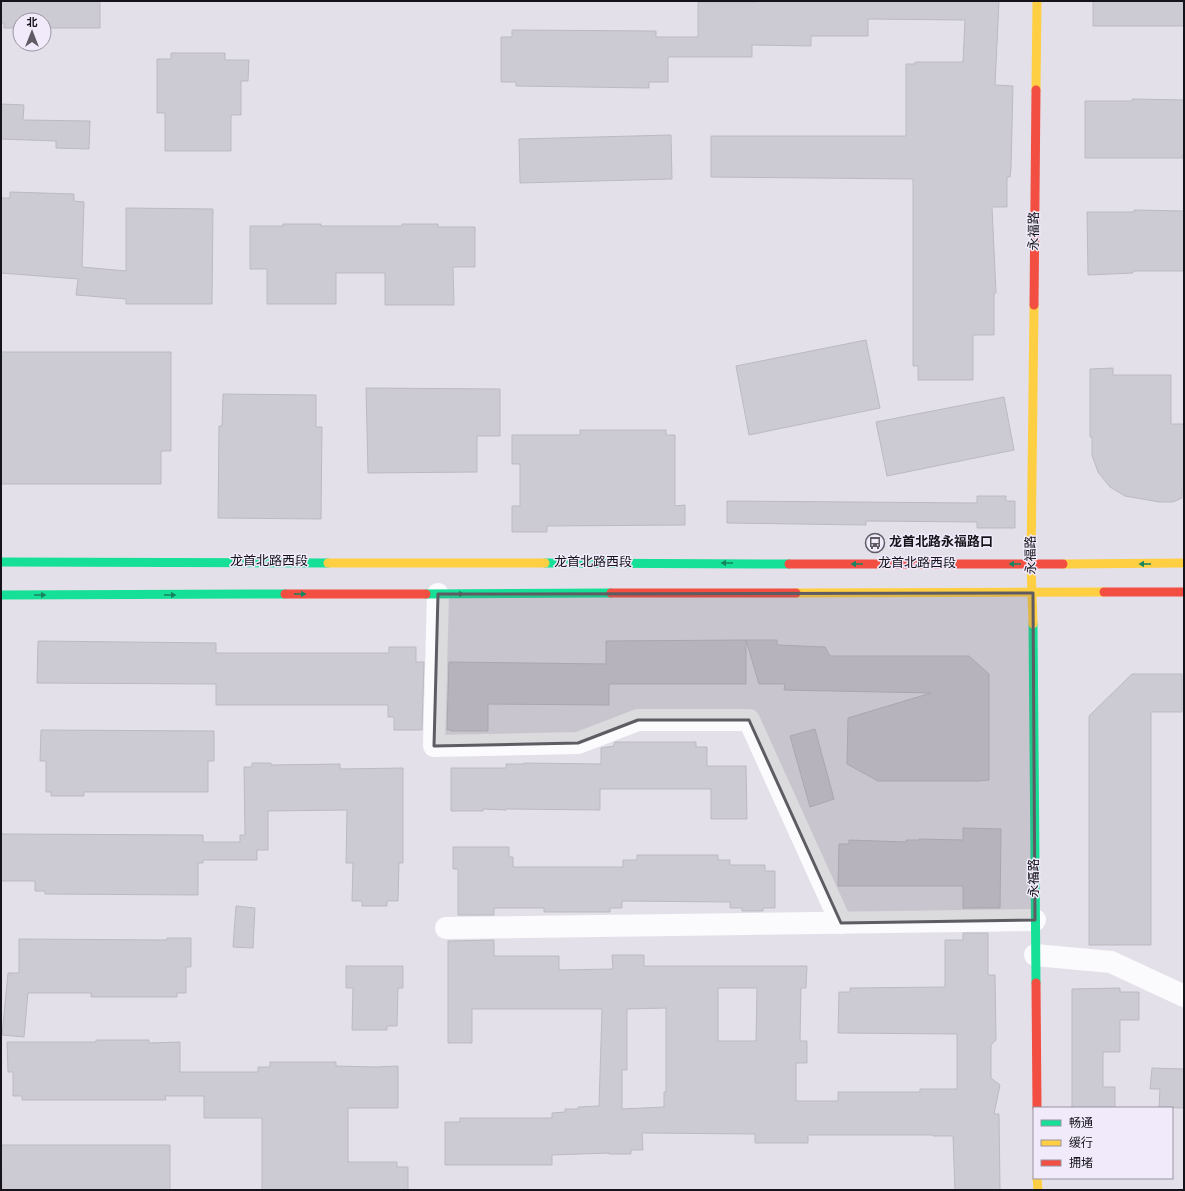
<svg xmlns="http://www.w3.org/2000/svg" width="1185" height="1191" viewBox="0 0 1185 1191" font-family="Overpass,'Noto Sans SC',sans-serif">
  <style>
    .building { fill: #cccad2; stroke: #bbbac1; fill-rule: evenodd }
    .lines { fill: none; stroke-linecap: round; stroke-linejoin: round }
    .street { stroke: #fbfafc; stroke-width: 22 }
    .fast { stroke: #16e098; stroke-width: 9 }
    .slow { stroke: #ffcf43; stroke-width: 9 }
    .jam { stroke: #f24e42; stroke-width: 9 }
    .oneway { fill: #16845f }
    .marked { fill: #5e5b63; fill-opacity: 0.2; stroke: #5e5b63; stroke-width: 3; stroke-linejoin: round }
    .labels { text-anchor: middle; dominant-baseline: central; stroke-width: 3; stroke-linejoin: round; paint-order: stroke }
    .street-label { font-size: 13px; fill: #16141a; stroke: #f0eafa }
    .poi-label { font-size: 13px; font-weight: bold; fill: #16141a; stroke: #f0eafa; text-anchor: start }
  </style>
  <rect width="100%" height="100%" fill="#e4e0ea"/>
  <g class="building">
    <path d="M 1,1 L 100,1 L 100,28 L 44,28 L 44,20 L 20,20 L 20,28 L 4,28 L 4,23 L 1,23 Z"/>
    <path d="M 757,1 L 999,1 L 995,85 L 1013,86 L 1011,168 L 1010,177 L 1007,177 L 1007,207 L 992,207 L 996,293 L 994,293 L 994,335 L 973,335 L 973,380 L 918,380 L 918,366 L 913,366 L 913,179 L 711,177 L 711,136 L 906,136 L 906,64 L 915,64 L 915,62 L 963,62 L 965,20 L 868,19 L 868,36 L 811,36 L 811,46 L 752,45 L 752,57 L 668,57 L 668,82 L 649,82 L 649,88 L 516,86 L 516,82 L 501,82 L 501,37 L 512,37 L 512,30 L 656,31 L 656,37 L 698,37 L 698,2 L 757,2 Z"/>
    <rect x="1093" y="1" width="91" height="25"/>
    <path d="M 171,53 L 225,53 L 225,60 L 249,60 L 248,81 L 241,81 L 241,115 L 231,115 L 231,151 L 165,151 L 165,113 L 157,113 L 157,59 L 171,59 Z"/>
    <path d="M 1132,99 L 1184,100 L 1184,154 L 1183,154 L 1183,158 L 1085,158 L 1085,101 L 1132,101 Z"/>
    <path d="M 1,104 L 24,105 L 23,120 L 90,121 L 89,149 L 56,148 L 56,141 L 1,139 Z"/>
    <path d="M 671,135 L 672,179 L 520,183 L 519,139 Z"/>
    <path d="M 10,192 L 74,194 L 74,201 L 84,202 L 82,267 L 126,271 L 126,208 L 213,209 L 212,304 L 126,304 L 126,299 L 76,295 L 78,279 L 1,273 L 1,198 L 10,198 Z"/>
    <path d="M 1134,210 L 1184,211 L 1184,271 L 1133,271 L 1133,273 L 1088,275 L 1087,212 L 1134,212 Z"/>
    <path d="M 283,224 L 321,224 L 321,226 L 402,226 L 402,224 L 438,224 L 438,227 L 475,227 L 475,267 L 453,267 L 454,305 L 385,305 L 385,273 L 336,273 L 336,304 L 267,304 L 267,269 L 250,269 L 250,226 L 283,226 Z"/>
    <path d="M 866,340 L 880,408 L 749,435 L 736,366 Z"/>
    <path d="M 1,352 L 171,352 L 171,451 L 161,451 L 161,484 L 1,484 Z"/>
    <path d="M 1113,368 L 1113,375 L 1171,375 L 1171,424 L 1184,424 L 1184,490 L 1182,490 L 1182,498 L 1173,502 L 1159,502 L 1125,496 L 1110,487 L 1098,472 L 1092,455 L 1092,437 L 1090,437 L 1090,369 Z"/>
    <path d="M 366,388 L 500,389 L 500,436 L 477,436 L 477,472 L 368,473 Z"/>
    <path d="M 223,394 L 316,395 L 316,427 L 322,427 L 321,519 L 218,518 L 219,426 L 222,426 Z"/>
    <path d="M 1004,397 L 1014,450 L 887,476 L 876,422 Z"/>
    <path d="M 580,430 L 666,430 L 666,435 L 675,435 L 675,506 L 685,505 L 685,525 L 547,526 L 547,532 L 512,532 L 512,506 L 520,506 L 520,464 L 512,464 L 512,435 L 580,435 Z"/>
    <path d="M 977,496 L 1006,496 L 1006,501 L 1015,501 L 1015,528 L 977,528 L 977,522 L 866,521 L 866,525 L 727,523 L 727,501 L 977,503 Z"/>
    <path d="M 746,640 L 746,684 L 609,684 L 609,705 L 488,704 L 488,731 L 451,731 L 451,730 L 447,730 L 449,662 L 606,664 L 606,641 Z"/>
    <path d="M 746,640 L 777,640 L 777,645 L 825,647 L 830,656 L 969,656 L 989,674 L 989,780 L 979,781 L 878,781 L 847,764 L 848,718 L 931,693 L 784,690 L 785,684 L 759,684 Z"/>
    <path d="M 38,641 L 216,643 L 216,653 L 389,653 L 389,647 L 416,647 L 416,662 L 424,662 L 422,730 L 394,730 L 394,717 L 388,717 L 388,705 L 216,705 L 216,684 L 37,683 Z"/>
    <path d="M 1132,674 L 1182,674 L 1182,712 L 1151,712 L 1151,945 L 1089,945 L 1089,716 Z"/>
    <path d="M 815,729 L 834,799 L 810,807 L 790,736 Z"/>
    <path d="M 41,730 L 214,731 L 214,761 L 208,761 L 208,792 L 84,792 L 84,796 L 51,796 L 51,792 L 46,792 L 46,761 L 40,761 Z"/>
    <path d="M 615,742 L 696,742 L 696,747 L 707,747 L 707,766 L 746,766 L 747,819 L 711,819 L 711,789 L 600,789 L 600,810 L 506,809 L 506,810 L 483,809 L 483,811 L 451,811 L 451,768 L 506,768 L 506,764 L 524,764 L 524,763 L 601,764 L 601,748 L 614,746 L 614,743 Z"/>
    <path d="M 252,763 L 271,763 L 271,765 L 340,764 L 340,769 L 403,768 L 403,863 L 399,863 L 398,901 L 387,901 L 387,906 L 362,906 L 362,901 L 352,901 L 353,863 L 346,863 L 347,810 L 268,811 L 268,850 L 257,850 L 257,860 L 203,860 L 203,863 L 198,863 L 198,895 L 45,894 L 45,891 L 35,891 L 35,881 L 1,881 L 1,834 L 203,835 L 203,842 L 240,842 L 240,835 L 245,835 L 244,767 L 252,767 Z"/>
    <path d="M 963,828 L 1001,829 L 1000,908 L 963,908 L 963,886 L 838,886 L 839,844 L 849,844 L 849,840 L 906,842 L 906,840 L 919,840 L 919,839 L 963,840 Z"/>
    <path d="M 453,847 L 509,847 L 509,857 L 513,857 L 513,867 L 623,867 L 623,860 L 637,860 L 637,855 L 718,855 L 718,860 L 730,860 L 730,865 L 765,865 L 765,871 L 775,871 L 775,908 L 763,908 L 763,911 L 742,911 L 742,908 L 730,908 L 730,902 L 622,901 L 622,908 L 610,908 L 610,912 L 544,912 L 544,908 L 494,908 L 494,915 L 458,915 L 458,869 L 453,869 Z"/>
    <path d="M 236,906 L 255,908 L 253,948 L 233,947 Z"/>
    <path d="M 963,933 L 988,933 L 988,975 L 995,975 L 996,1040 L 991,1045 L 991,1078 L 1000,1085 L 994,1114 L 999,1114 L 1000,1190 L 955,1190 L 953,1136 L 933,1136 L 933,1135 L 808,1135 L 808,1143 L 755,1143 L 755,1134 L 642,1133 L 643,1150 L 631,1150 L 631,1154 L 609,1154 L 609,1153 L 552,1155 L 552,1165 L 445,1165 L 445,1122 L 460,1122 L 460,1118 L 552,1118 L 552,1113 L 565,1112 L 565,1109 L 578,1109 L 578,1107 L 599,1106 L 602,1009 L 472,1009 L 472,1043 L 448,1043 L 448,941 L 494,940 L 494,956 L 559,956 L 559,970 L 613,969 L 612,955 L 644,955 L 644,966 L 807,966 L 806,988 L 801,988 L 800,1041 L 807,1041 L 807,1063 L 796,1063 L 796,1101 L 838,1101 L 838,1092 L 920,1092 L 920,1089 L 957,1089 L 957,1034 L 838,1033 L 839,992 L 850,992 L 850,988 L 945,987 L 945,940 L 963,940 ZM 718,988 L 757,988 L 756,1041 L 718,1041 ZM 666,1008 L 666,1092 L 664,1092 L 664,1107 L 622,1109 L 622,1070 L 627,1070 L 627,1009 Z"/>
    <path d="M 167,938 L 191,938 L 191,967 L 186,967 L 186,993 L 177,993 L 177,997 L 91,997 L 91,993 L 28,993 L 24,1037 L 2,1035 L 8,973 L 19,973 L 19,939 L 167,940 Z"/>
    <path d="M 346,966 L 403,966 L 403,988 L 398,988 L 397,1026 L 387,1026 L 387,1030 L 352,1030 L 353,988 L 346,988 Z"/>
    <path d="M 1120,988 L 1120,992 L 1139,992 L 1139,1020 L 1120,1020 L 1120,1052 L 1103,1052 L 1103,1087 L 1115,1087 L 1115,1108 L 1072,1108 L 1072,989 Z"/>
    <path d="M 96,1040 L 149,1040 L 149,1043 L 180,1042 L 180,1072 L 258,1072 L 258,1067 L 270,1067 L 270,1062 L 336,1062 L 336,1066 L 376,1067 L 398,1066 L 398,1108 L 348,1108 L 348,1162 L 397,1162 L 397,1167 L 408,1167 L 408,1190 L 262,1190 L 262,1118 L 204,1118 L 204,1096 L 165,1096 L 166,1100 L 22,1100 L 22,1096 L 13,1096 L 13,1072 L 8,1072 L 7,1042 L 96,1042 Z"/>
    <path d="M 1152,1068 L 1184,1069 L 1184,1108 L 1159,1107 L 1160,1089 L 1150,1089 Z"/>
    <path d="M 1,1145 L 170,1145 L 170,1190 L 2,1190 Z"/>
  </g>
  <g class="lines">
    <g class="street">
      <path d="M 438,594 L 434,746 L 578,743 L 638,720 L 749,720 L 841,923"/>
      <path d="M 446,928 L 1035,920"/>
      <path d="M 1035,955 L 1111,962 L 1184,996"/>
    </g>
    <g class="fast">
      <path d="M 1,562 L 328,563"/>
      <path d="M 545,563 L 789,564"/>
      <path d="M 426,594 L 611,593"/>
      <path d="M 1,595 L 285,594"/>
      <path d="M 1033,624 L 1036,983"/>
    </g>
    <g class="slow">
      <path d="M 1036,90 L 1037,1"/>
      <path d="M 328,563 L 545,563"/>
      <path d="M 1063,564 L 1184,563"/>
      <path d="M 796,593 L 1104,592"/>
      <path d="M 1033,624 L 1031,564 L 1034,305"/>
      <path d="M 1037,1178 L 1038,1190"/>
    </g>
    <g class="jam">
      <path d="M 1034,305 L 1036,90"/>
      <path d="M 789,564 L 1063,564"/>
      <path d="M 1104,592 L 1184,592"/>
      <path d="M 611,593 L 796,593"/>
      <path d="M 285,594 L 426,594"/>
      <path d="M 1036,983 L 1037,1108"/>
    </g>
  </g>
  <defs><path id="oneway-solid" d="M-6-.8H1V-3.2L6.5 0L1 3.2V.8H-6Z"/></defs>
  <g class="oneway">
    <use href="#oneway-solid" transform="translate(727 563) rotate(-180)"/>
    <use href="#oneway-solid" transform="translate(857 564) rotate(-180)"/>
    <use href="#oneway-solid" transform="translate(1015 564) rotate(-180)"/>
    <use href="#oneway-solid" transform="translate(1145 564) rotate(180)"/>
    <use href="#oneway-solid" transform="translate(300 594)"/>
    <use href="#oneway-solid" transform="translate(458 594)"/>
    <use href="#oneway-solid" transform="translate(40 595)"/>
    <use href="#oneway-solid" transform="translate(170 595)"/>
  </g>
  <path class="marked" d="M 1033,593 L 1035,920 L 841,923 L 749,720 L 638,720 L 578,743 L 434,746 L 438,594 Z"/>
  <defs>
    <g id="bus-ring" transform="scale(1)"><circle r="9.5" fill="#f0eafa" stroke="#5e5b63" stroke-width="1.5"/><path d="M-5-6H5V4H4V6H2V4H-2V6H-4V4H-5ZM-3.5-4V0h7V-4ZM-3.5 1.2v1.5H-2V1.2ZM2 1.2v1.5H3.5V1.2Z" fill="#5e5b63"/></g>
  </defs>
  <g fill-rule="evenodd">
    <use href="#bus-ring" x="875" y="543"/>
  </g>
  <g class="labels">
    <g class="street-label">
      <text transform="translate(1035 231) rotate(-89)">永福路</text>
      <text transform="translate(1032 555) rotate(-91)">永福路</text>
      <text x="269" y="562">龙首北路西段</text>
      <text x="593" y="563">龙首北路西段</text>
      <text x="917" y="564">龙首北路西段</text>
      <text transform="translate(1035 878) rotate(-90)">永福路</text>
    </g>
    <g class="poi-label">
      <text x="889" y="543">龙首北路永福路口</text>
    </g>
  </g>
  <rect width="1185" height="1191" fill="none" stroke="#16141a" stroke-width="4"/>
  <rect x="1033" y="1107" width="140" height="72" fill="#f0eafa" stroke="#9994a0"/>
  <rect x="1041" y="1120" width="20" height="6" fill="#16e098" stroke="#9994a0"/>
  <text x="1069" y="1127" font-size="12" fill="#16141a">畅通</text>
  <rect x="1041" y="1140" width="20" height="6" fill="#ffcf43" stroke="#9994a0"/>
  <text x="1069" y="1147" font-size="12" fill="#16141a">缓行</text>
  <rect x="1041" y="1160" width="20" height="6" fill="#f24e42" stroke="#9994a0"/>
  <text x="1069" y="1167" font-size="12" fill="#16141a">拥堵</text>
  <g transform="translate(32 32)"><circle r="19" fill="#f0eafa" stroke="#9994a0"/>
  <path d="M0-3L7 15L0 10L-7 15Z" fill="#5e5b63"/>
  <text y="-6" font-size="11" font-weight="bold" text-anchor="middle" fill="#16141a">北</text>
  </g>
</svg>
